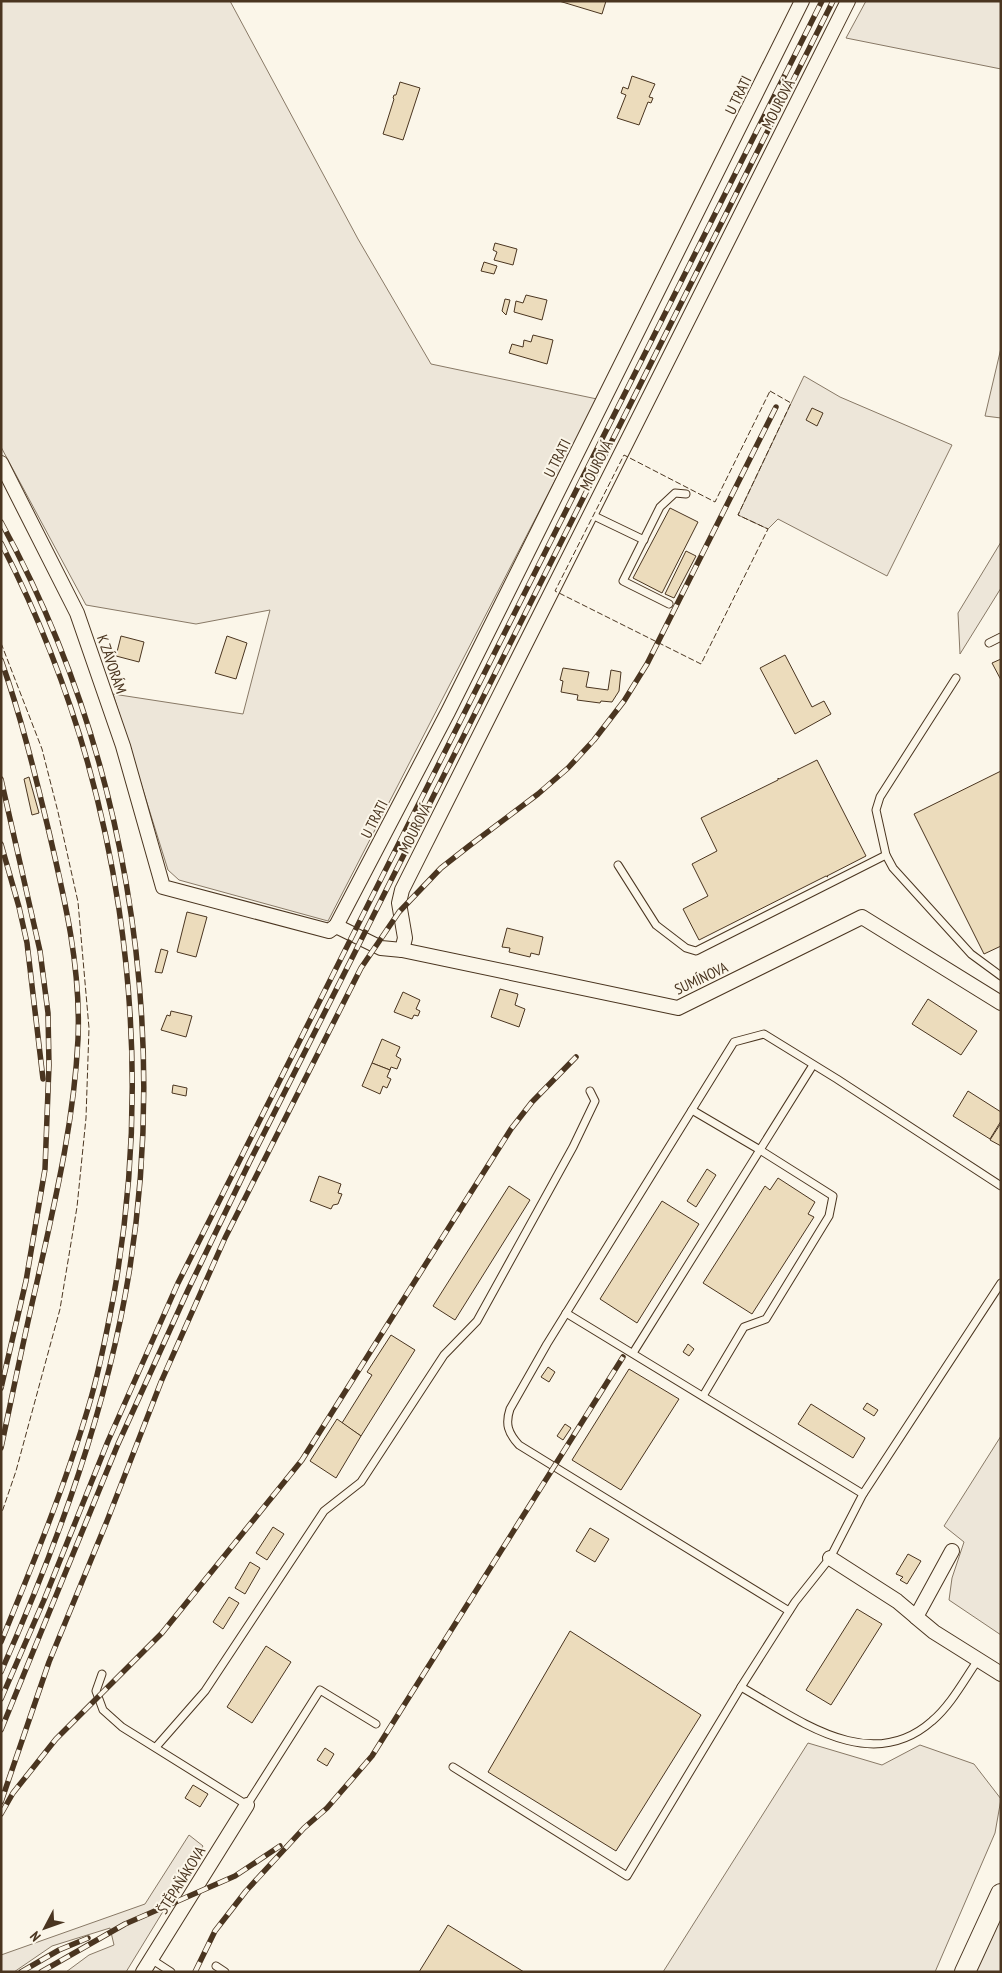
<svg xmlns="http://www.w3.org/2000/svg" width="1002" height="1973" viewBox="0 0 1002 1973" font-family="'PT Sans Narrow',sans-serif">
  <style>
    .green { fill: #ede6d9; stroke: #887966 }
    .building { fill: #ecdcbc; stroke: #4a3520 }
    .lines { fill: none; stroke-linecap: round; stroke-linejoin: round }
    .service-casing { stroke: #4a3520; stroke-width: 9 }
    .minor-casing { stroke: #4a3520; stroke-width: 16 }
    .secondary-casing { stroke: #4a3520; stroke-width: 22 }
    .service { stroke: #fbf6e9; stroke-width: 7 }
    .minor { stroke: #fbf6e9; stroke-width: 14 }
    .secondary { stroke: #fbf6e9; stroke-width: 20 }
    .rail-casing { stroke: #4a3520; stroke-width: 5.5 }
    .rail { stroke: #fbf6e9; stroke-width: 4; stroke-dasharray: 11; stroke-linecap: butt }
    .fence { stroke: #4a3520; stroke-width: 1; stroke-dasharray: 6 2.5; stroke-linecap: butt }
    .labels { text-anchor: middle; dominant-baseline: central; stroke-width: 4; stroke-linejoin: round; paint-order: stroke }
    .street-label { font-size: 15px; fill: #4a3520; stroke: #fbf6e9 }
  </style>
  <rect width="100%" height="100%" fill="#fbf6e9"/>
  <g class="green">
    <path d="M 1,1 L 230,1 L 358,239 L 431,364 L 597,399 L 328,921 L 179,880 L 168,870 L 113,694 L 243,714 L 270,610 L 196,624 L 86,605 L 1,447 Z"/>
    <path d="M 866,1 L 1001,1 L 1001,69 L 846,38 Z"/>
    <path d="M 1001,348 L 1001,418 L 985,416 Z"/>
    <path d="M 804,376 L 840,397 L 952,445 L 887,576 L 778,519 L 768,529 L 738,515 Z"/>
    <path d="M 1001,542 L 1001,588 L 960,654 L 958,613 Z"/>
    <path d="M 1001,1436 L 1001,1635 L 949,1600 L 952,1578 L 964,1542 L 944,1526 Z"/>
    <path d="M 808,1743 L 882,1765 L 920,1745 L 974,1764 L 1001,1799 L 995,1833 L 935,1972 L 663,1972 Z"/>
    <path d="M 189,1835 L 203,1846 L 126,1972 L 66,1972 L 89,1955 L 114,1945 L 110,1928 L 52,1946 L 14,1972 L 1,1972 L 1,1955 L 145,1904 Z"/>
    <path d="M 1001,1916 L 1001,1972 L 973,1972 Z"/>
  </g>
  <g class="building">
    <path d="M 559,1 L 606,1 L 602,14 Z"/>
    <path d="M 632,76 L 655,84 L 649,97 L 653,98 L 651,103 L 648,102 L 639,125 L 617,118 L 626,95 L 621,93 L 623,87 L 628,89 Z"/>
    <path d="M 400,82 L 420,88 L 403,140 L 383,134 L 394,99 L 393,98 L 394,95 L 396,95 Z"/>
    <path d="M 495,243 L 517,249 L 513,265 L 494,260 L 497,252 L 493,250 Z"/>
    <path d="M 484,262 L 497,266 L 494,274 L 481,271 Z"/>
    <path d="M 526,295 L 547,300 L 542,320 L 514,312 L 516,301 L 523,303 Z"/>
    <path d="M 505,299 L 510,300 L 506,315 L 502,311 Z"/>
    <path d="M 533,335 L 553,340 L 547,364 L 509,353 L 512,344 L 523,347 L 524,340 L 531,342 Z"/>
    <path d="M 812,408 L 823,413 L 817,426 L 806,420 Z"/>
    <path d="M 670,508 L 698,522 L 662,593 L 633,578 Z"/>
    <path d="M 686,551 L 696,556 L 674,598 L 665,594 Z"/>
    <path d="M 121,636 L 144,642 L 139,662 L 116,656 Z"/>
    <path d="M 227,636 L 247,643 L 236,679 L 215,673 Z"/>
    <path d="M 785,655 L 812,707 L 824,701 L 831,714 L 795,734 L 760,668 Z"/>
    <path d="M 1001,659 L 1001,680 L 992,663 Z"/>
    <path d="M 563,668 L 589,672 L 586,687 L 608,690 L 611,670 L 621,672 L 619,691 L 612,702 L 601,701 L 600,703 L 577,700 L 578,695 L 561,692 L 563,681 L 560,680 Z"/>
    <path d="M 817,760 L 866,856 L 827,876 L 828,877 L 826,876 L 699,940 L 683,909 L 708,896 L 692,864 L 717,851 L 701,818 L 778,780 L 778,778 L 779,779 Z"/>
    <path d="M 1001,771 L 1001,946 L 984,954 L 914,814 Z"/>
    <path d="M 29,777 L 39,813 L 32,815 L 24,779 Z"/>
    <path d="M 187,912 L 207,917 L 196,957 L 177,952 Z"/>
    <path d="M 507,928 L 543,937 L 539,955 L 531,953 L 530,957 L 509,952 L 510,948 L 502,947 Z"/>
    <path d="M 161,949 L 168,951 L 162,973 L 155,972 Z"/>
    <path d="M 500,989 L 518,994 L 515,1005 L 525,1009 L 519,1027 L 491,1017 Z"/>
    <path d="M 403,992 L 420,1000 L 416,1009 L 420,1011 L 418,1016 L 414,1015 L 412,1019 L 394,1012 Z"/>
    <path d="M 928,999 L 977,1031 L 961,1055 L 912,1024 Z"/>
    <path d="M 171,1011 L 192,1016 L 186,1037 L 161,1030 L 167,1015 L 170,1016 Z"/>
    <path d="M 382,1039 L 400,1047 L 396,1056 L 401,1059 L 397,1069 L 391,1067 L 390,1070 L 372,1063 Z"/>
    <path d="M 372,1063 L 390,1070 L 387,1077 L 391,1079 L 387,1088 L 383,1086 L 380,1094 L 362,1086 Z"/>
    <path d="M 173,1085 L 187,1088 L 186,1096 L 172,1093 Z"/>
    <path d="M 968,1091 L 1001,1112 L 1001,1121 L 990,1139 L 953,1116 Z"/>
    <path d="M 1001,1123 L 1001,1146 L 990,1140 Z"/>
    <path d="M 707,1169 L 716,1175 L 696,1207 L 687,1201 Z"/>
    <path d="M 319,1176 L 341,1184 L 338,1193 L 342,1194 L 338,1204 L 333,1205 L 331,1209 L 310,1201 Z"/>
    <path d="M 778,1178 L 815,1202 L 808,1214 L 814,1217 L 752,1314 L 703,1283 L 765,1186 L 770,1190 Z"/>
    <path d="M 509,1186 L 530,1200 L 455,1320 L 433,1306 Z"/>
    <path d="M 662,1201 L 699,1224 L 637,1323 L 600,1299 Z"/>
    <path d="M 391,1335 L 415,1350 L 361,1436 L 342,1423 L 372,1375 L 367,1372 Z"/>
    <path d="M 688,1344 L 694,1349 L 689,1356 L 683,1352 Z"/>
    <path d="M 548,1367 L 555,1372 L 549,1382 L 541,1377 Z"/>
    <path d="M 629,1369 L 679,1399 L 621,1490 L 572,1460 Z"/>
    <path d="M 867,1403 L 878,1410 L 874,1416 L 863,1409 Z"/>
    <path d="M 811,1404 L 865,1438 L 853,1458 L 798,1424 Z"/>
    <path d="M 337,1419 L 361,1436 L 336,1478 L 310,1461 Z"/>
    <path d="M 565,1424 L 571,1428 L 563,1440 L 557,1436 Z"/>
    <path d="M 273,1527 L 284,1534 L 267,1560 L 256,1553 Z"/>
    <path d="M 590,1528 L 609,1539 L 595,1562 L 576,1551 Z"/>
    <path d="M 908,1554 L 921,1561 L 907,1584 L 900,1580 L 903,1577 L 896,1574 Z"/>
    <path d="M 250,1562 L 260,1568 L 245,1594 L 235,1588 Z"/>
    <path d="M 229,1597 L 239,1603 L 223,1629 L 213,1622 Z"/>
    <path d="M 857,1609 L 882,1624 L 831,1705 L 806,1690 Z"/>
    <path d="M 570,1631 L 701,1715 L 616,1851 L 488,1772 Z"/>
    <path d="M 266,1646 L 291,1662 L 252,1723 L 227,1707 Z"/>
    <path d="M 325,1748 L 334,1754 L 327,1766 L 317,1760 Z"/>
    <path d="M 193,1785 L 208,1794 L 200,1807 L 185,1798 Z"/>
    <path d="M 448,1925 L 524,1972 L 419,1972 Z"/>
  </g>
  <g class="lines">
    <g class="service-casing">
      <g id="service">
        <path d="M 590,514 L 644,540"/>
        <path d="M 669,604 L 623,581 L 660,507 L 675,493 L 686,494"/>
        <path d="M 989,643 L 1001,637"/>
        <path d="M 956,678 L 880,797 L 876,810 L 886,855 L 893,868 L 971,954 L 1001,976"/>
        <path d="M 618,865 L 656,925 L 686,948 L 696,951 L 886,855"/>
        <path d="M 692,1110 L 760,1150 L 833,1196 L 829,1216 L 766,1319 L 744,1327 L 703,1396"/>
        <path d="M 566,1313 L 863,1494"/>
        <path d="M 633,1353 L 813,1065"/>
        <path d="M 789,1611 L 519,1445 C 508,1433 505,1424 510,1409 L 547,1344 L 734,1042 L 764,1034 L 837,1079 L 1001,1186"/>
        <path d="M 102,1674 L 96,1691 L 103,1710 L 122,1727 L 247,1805 L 320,1690 L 376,1724"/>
        <path d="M 741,1687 C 798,1719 870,1776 932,1721 C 951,1705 964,1680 978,1660"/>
        <path d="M 156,1747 L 205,1691 L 324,1511 L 361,1482 L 444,1355 L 477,1321 L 573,1147 L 595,1101 L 590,1091"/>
        <path d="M 453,1767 L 627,1876 L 741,1687 L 795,1602 L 830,1558 L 863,1494 L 1001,1283"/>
        <path d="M 151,1959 L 171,1972"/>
        <path d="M 216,1966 L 225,1972"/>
      </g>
    </g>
    <g class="minor-casing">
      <g id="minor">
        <path d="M 1,463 L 77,613 L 123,746 L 163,887 L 329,931 L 336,926 L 381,948 L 402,950 L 678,1008 L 862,917 L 1001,1003"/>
        <path d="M 336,926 L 448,712 L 802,1"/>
        <path d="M 402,950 L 405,938 L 399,903 L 402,890 L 848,1"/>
        <path d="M 830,1558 L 897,1601 L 916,1617 L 952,1551"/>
        <path d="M 916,1617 L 934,1632 L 1001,1674"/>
        <path d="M 143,1972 L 247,1805"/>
      </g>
    </g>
    <g class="secondary-casing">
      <path id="secondary" d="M 965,1972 L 1001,1894"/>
    </g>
    <use href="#service" class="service"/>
    <use href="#minor" class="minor"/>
    <use href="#secondary" class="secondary"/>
    <g class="rail-casing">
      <g id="rail">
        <path d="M 1,522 C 124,746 169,1014 130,1267 C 108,1407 58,1543 1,1672"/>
        <path d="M 1,543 C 120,773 159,1039 114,1294 C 107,1331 100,1369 89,1405 C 65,1486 33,1564 1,1642"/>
        <path d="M 1,660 C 21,716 35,774 49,832 C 65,900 81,968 78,1039 C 74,1122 55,1201 37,1282 C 24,1337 13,1392 1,1448"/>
        <path d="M 1,779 L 40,951 L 48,1013 L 49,1065 L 45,1169 L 26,1281 L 1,1388"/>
        <path d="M 1,844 L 19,907 L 27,943 L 43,1079"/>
        <path d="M 1,1699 L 44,1600 L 108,1441 L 178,1283 L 822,1"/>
        <path d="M 1,1730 L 118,1444 L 188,1290 L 250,1161 L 833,1"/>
        <path d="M 1,1802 L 49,1662 L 107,1521 L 161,1382 L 225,1238 L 361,968 L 399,912 L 441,868 L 469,846 L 538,794 L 568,768 L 594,740 L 624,701 L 647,664 L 776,407"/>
        <path d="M 1,1814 L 13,1793 L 56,1739 L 162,1633 L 302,1460 L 511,1129 L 532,1102 L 576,1057"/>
        <path d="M 21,1972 L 59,1950 L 88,1938"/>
        <path d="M 41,1972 L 125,1924 L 235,1876 L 280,1846"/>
        <path d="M 195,1972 L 215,1931 L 246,1891 L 304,1828 L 327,1808 L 372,1756 L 623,1357"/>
      </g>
    </g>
    <use href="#rail" class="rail"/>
    <g class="fence">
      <path d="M 770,391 L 791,403 L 738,515 L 768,529 L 701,664 L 555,591 L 624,455 L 715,502 Z"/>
      <path d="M 1,643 L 42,749 L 58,812 L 78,902 L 89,1028 L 86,1118 L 77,1207 L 60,1309 L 16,1471 L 1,1515"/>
    </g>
  </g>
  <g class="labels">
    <g class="street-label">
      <text transform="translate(738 95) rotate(-64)">U TRATI</text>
      <text transform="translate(778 104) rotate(-63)">MOUROVÁ</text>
      <text transform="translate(557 458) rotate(-63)">U TRATI</text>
      <text transform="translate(596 465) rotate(-63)">MOUROVÁ</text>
      <text transform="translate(112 664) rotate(71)">K ZÁVORÁM</text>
      <text transform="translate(374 819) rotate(-63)">U TRATI</text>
      <text transform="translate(415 828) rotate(-63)">MOUROVÁ</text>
      <text transform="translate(701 978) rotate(-25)">SUMÍNOVA</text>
      <text transform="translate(181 1880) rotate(-58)">ŠTĚPAŇÁKOVA</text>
    </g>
  </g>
  <rect width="1002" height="1973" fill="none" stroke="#4a3520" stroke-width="5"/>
  <g transform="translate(45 1928) rotate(229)" stroke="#fbf6e9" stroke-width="4" paint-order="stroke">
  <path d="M0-4L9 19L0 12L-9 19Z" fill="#4a3520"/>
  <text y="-8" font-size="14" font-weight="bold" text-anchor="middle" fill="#4a3520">N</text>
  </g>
</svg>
